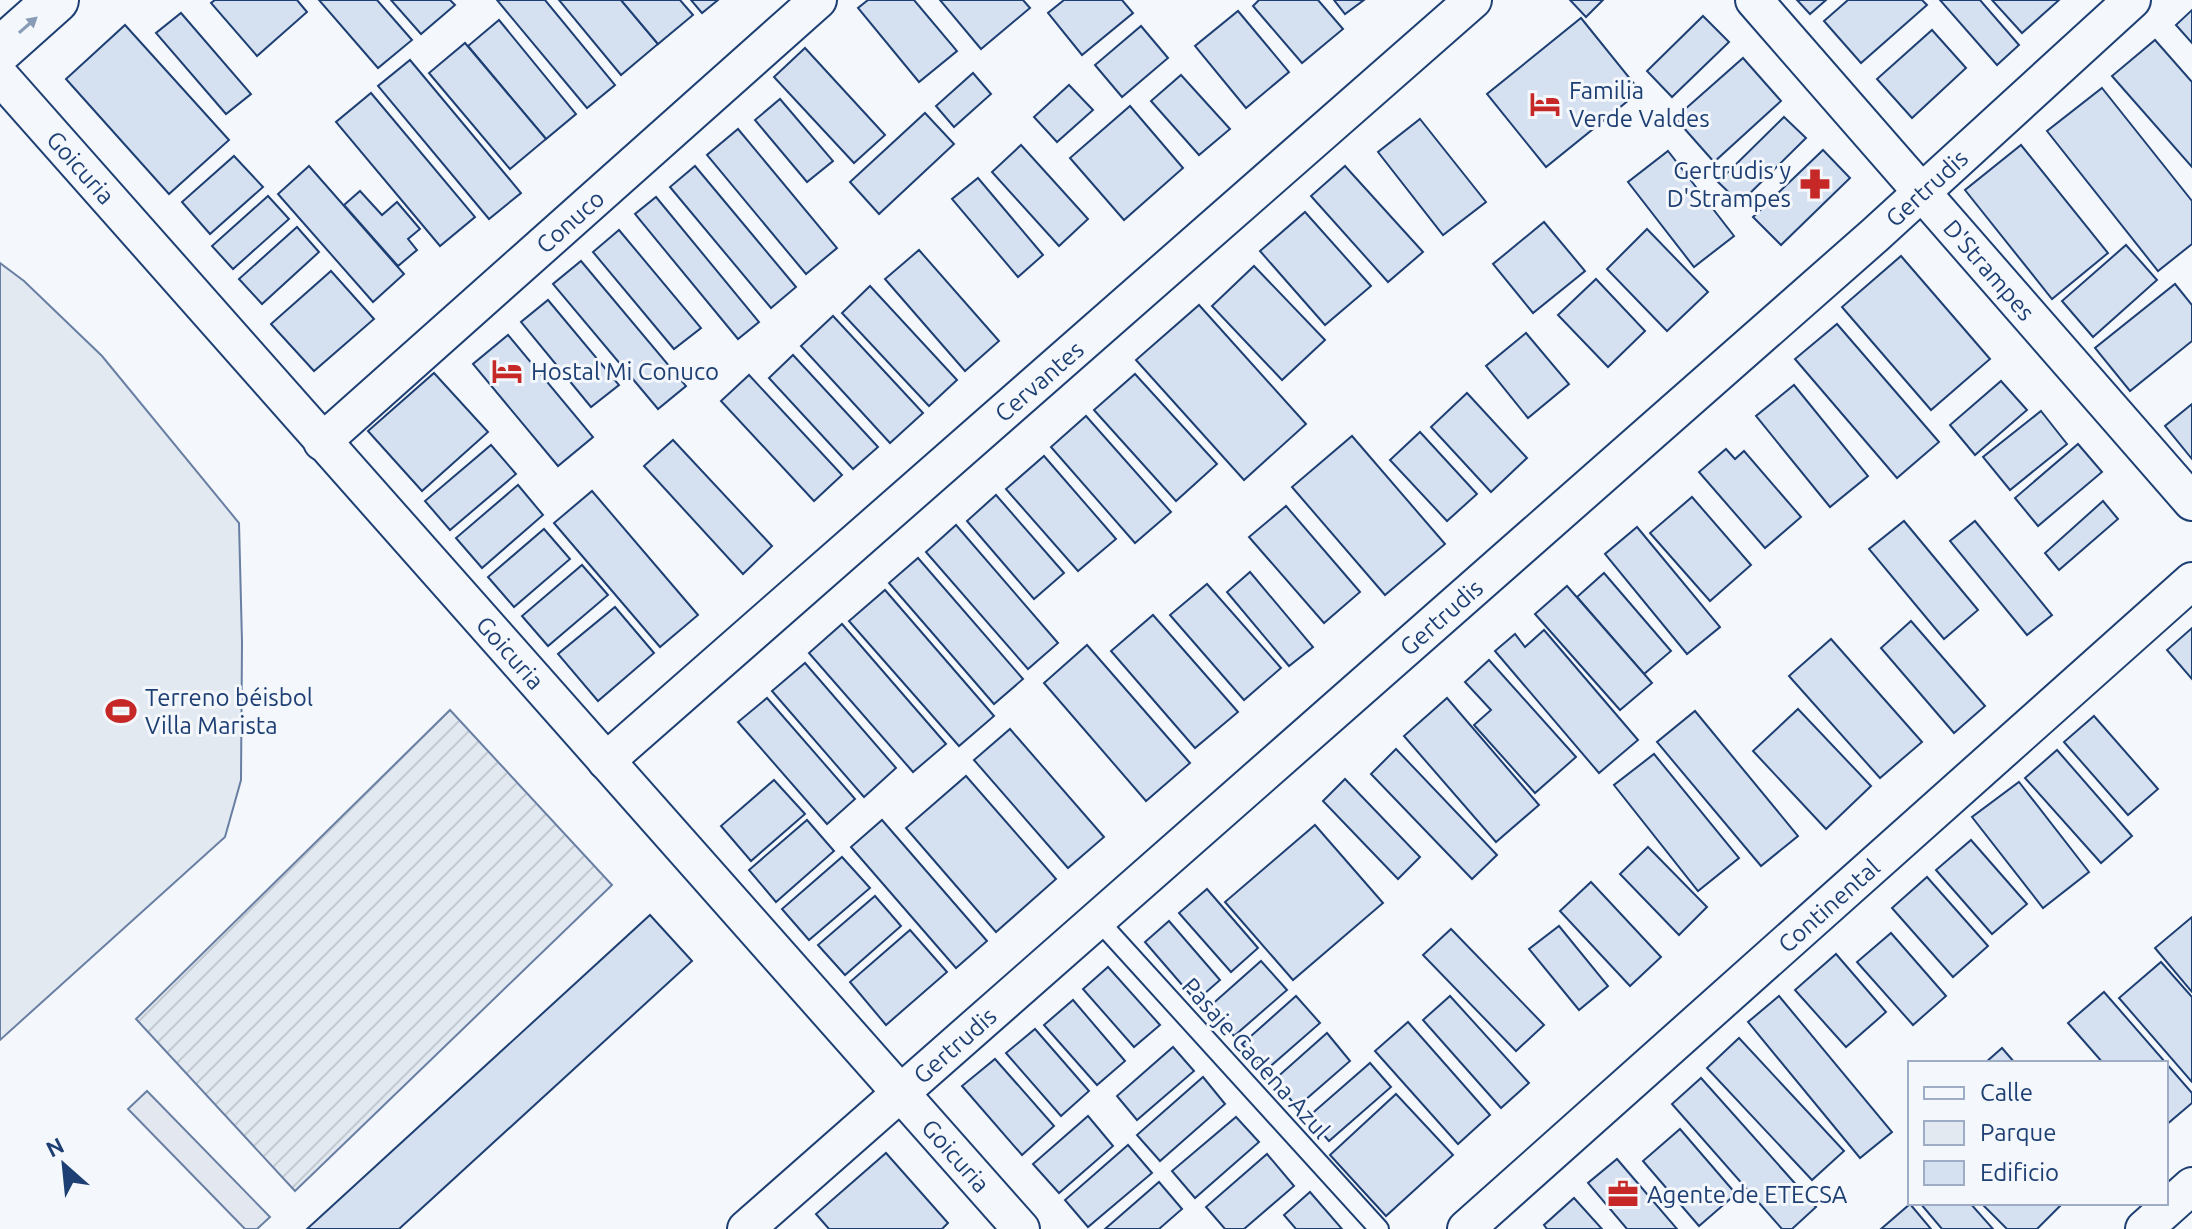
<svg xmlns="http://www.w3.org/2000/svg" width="2192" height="1229" viewBox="0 0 2192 1229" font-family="Ubuntu,sans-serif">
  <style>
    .park { fill: #e3e9f0; stroke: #687fa3; stroke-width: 2 }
    .garden { fill: url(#garden-furrows); stroke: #687fa3; stroke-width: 2 }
    .parking { fill: #e3e8f0; stroke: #687fa3; stroke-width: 2 }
    .building { fill: #d5e0f0; stroke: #1d3f73; stroke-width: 2 }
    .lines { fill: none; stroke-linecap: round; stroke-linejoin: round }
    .service-casing { stroke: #1d3f73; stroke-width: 22 }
    .minor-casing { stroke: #1d3f73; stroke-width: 40 }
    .tertiary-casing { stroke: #1d3f73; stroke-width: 48 }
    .service { stroke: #f4f7fb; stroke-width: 18 }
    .minor { stroke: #f4f7fb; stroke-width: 36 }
    .tertiary { stroke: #f4f7fb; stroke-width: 44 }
    .oneway { fill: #889bb7 }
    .labels { text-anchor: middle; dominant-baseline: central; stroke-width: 6; stroke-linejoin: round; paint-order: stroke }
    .poi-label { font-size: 24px; fill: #1d3f73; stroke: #f4f7fb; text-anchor: start }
    .street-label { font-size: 24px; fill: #1d3f73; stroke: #f4f7fb }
  </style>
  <defs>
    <pattern id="garden-furrows" width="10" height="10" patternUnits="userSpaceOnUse" patternTransform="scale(2)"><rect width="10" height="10" fill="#e3e9f0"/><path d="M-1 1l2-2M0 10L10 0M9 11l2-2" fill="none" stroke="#c2c9d1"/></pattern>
  </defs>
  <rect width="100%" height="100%" fill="#f4f7fb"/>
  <path class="park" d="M 0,263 L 24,281 L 102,356 L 239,523 L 242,642 L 241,780 L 225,837 L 0,1040 Z"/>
  <path class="garden" d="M 450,710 L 612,885 L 295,1191 L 136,1019 Z"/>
  <path class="parking" d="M 147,1091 L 270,1217 L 257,1229 L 245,1229 L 128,1109 Z"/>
  <g class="building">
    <path d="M 215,0 L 297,0 L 307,12 L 257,56 L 211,3 Z"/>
    <path d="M 319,0 L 377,0 L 412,40 L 378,68 Z"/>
    <path d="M 391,0 L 450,0 L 455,5 L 421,34 Z"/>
    <path d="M 497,0 L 545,0 L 615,85 L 587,108 Z"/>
    <path d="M 559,0 L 621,0 L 658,44 L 621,75 Z"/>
    <path d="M 621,0 L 680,0 L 693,15 L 658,44 Z"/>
    <path d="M 691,0 L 718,0 L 702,13 Z"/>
    <path d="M 868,0 L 914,0 L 957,51 L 919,82 L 858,8 Z"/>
    <path d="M 940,0 L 1023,0 L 1030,8 L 981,49 Z"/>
    <path d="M 1064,0 L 1122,0 L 1133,13 L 1082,55 L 1048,13 Z"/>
    <path d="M 1259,0 L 1318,0 L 1343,29 L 1302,63 L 1253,6 Z"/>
    <path d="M 1334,0 L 1364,0 L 1345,14 Z"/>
    <path d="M 1570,0 L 1603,0 L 1586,17 Z"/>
    <path d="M 1797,0 L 1826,0 L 1810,14 Z"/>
    <path d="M 1848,0 L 1922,0 L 1927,5 L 1861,63 L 1824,21 Z"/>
    <path d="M 1940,0 L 1980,0 L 2019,45 L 1997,65 Z"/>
    <path d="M 1992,0 L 2059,0 L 2022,33 Z"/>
    <path d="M 2192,10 L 2192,43 L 2176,25 Z"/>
    <path d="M 1238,11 L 1289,72 L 1246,108 L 1195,46 Z"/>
    <path d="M 181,13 L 251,94 L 226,114 L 156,33 Z"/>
    <path d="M 1703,16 L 1729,42 L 1672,97 L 1647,71 Z"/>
    <path d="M 1581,18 L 1640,91 L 1546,167 L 1487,94 Z"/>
    <path d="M 499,20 L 576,114 L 546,139 L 468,46 Z"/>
    <path d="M 125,25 L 229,140 L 169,194 L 66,79 Z"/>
    <path d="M 1141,26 L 1168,58 L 1122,97 L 1095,65 Z"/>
    <path d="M 1932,30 L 1966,68 L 1912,118 L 1877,79 Z"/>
    <path d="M 2155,40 L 2192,82 L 2192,167 L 2112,76 Z"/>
    <path d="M 465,43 L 546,139 L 510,169 L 429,73 Z"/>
    <path d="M 805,48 L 885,135 L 854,163 L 774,77 Z"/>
    <path d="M 1743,58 L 1781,101 L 1714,162 L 1675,118 Z"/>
    <path d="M 410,60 L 521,193 L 489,219 L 378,86 Z"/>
    <path d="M 973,73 L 991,94 L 954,127 L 936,106 Z"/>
    <path d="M 1181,75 L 1230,129 L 1199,155 L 1151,101 Z"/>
    <path d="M 1069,85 L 1093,110 L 1057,142 L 1034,117 Z"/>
    <path d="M 2102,88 L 2192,201 L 2192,244 L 2158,271 L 2047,131 Z"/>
    <path d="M 371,93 L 475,217 L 440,246 L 336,122 Z"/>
    <path d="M 780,99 L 833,161 L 807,182 L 755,120 Z"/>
    <path d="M 1130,106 L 1183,168 L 1124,220 L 1070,158 Z"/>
    <path d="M 925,113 L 954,144 L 879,214 L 850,182 Z"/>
    <path d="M 1784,117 L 1806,138 L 1740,203 L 1718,182 Z"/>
    <path d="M 1420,119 L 1486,202 L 1443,235 L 1378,152 Z"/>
    <path d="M 738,129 L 837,248 L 806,274 L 707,155 Z"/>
    <path d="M 1021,145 L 1088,219 L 1059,246 L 992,172 Z"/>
    <path d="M 2021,145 L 2108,253 L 2052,299 L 1965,190 Z"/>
    <path d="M 1823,150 L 1850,178 L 1781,245 L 1753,217 Z"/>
    <path d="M 1668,151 L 1734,236 L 1694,267 L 1628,182 Z"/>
    <path d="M 234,156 L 263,187 L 210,234 L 182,202 Z"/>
    <path d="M 309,166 L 404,274 L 373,302 L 278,194 Z"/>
    <path d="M 695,166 L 796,287 L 771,308 L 670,187 Z"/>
    <path d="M 1345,166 L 1423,252 L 1388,282 L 1311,196 Z"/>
    <path d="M 978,178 L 1043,255 L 1018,277 L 952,199 Z"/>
    <path d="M 360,191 L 382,215 L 397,202 L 420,229 L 408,239 L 417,250 L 398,266 L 344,205 Z"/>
    <path d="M 268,196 L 289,219 L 233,269 L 212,246 Z"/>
    <path d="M 656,197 L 759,322 L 738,339 L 635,214 Z"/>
    <path d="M 1305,212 L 1371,286 L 1325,325 L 1260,251 Z"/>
    <path d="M 1544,222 L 1585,271 L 1533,313 L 1493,264 Z"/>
    <path d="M 297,227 L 319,252 L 262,304 L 239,279 Z"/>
    <path d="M 1647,229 L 1708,292 L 1667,331 L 1607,269 Z"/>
    <path d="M 619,230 L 701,328 L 674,349 L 593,252 Z"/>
    <path d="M 2126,245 L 2157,280 L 2093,337 L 2062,301 Z"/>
    <path d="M 919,250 L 999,341 L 965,371 L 885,279 Z"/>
    <path d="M 1901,256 L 1990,359 L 1931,410 L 1842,307 Z"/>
    <path d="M 581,261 L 686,386 L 658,409 L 553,284 Z"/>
    <path d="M 1254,266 L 1325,340 L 1282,380 L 1212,306 Z"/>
    <path d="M 331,271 L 374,319 L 314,371 L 271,324 Z"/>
    <path d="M 1596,279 L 1645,331 L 1608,367 L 1558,315 Z"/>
    <path d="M 2175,284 L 2192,305 L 2192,341 L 2130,391 L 2095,348 Z"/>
    <path d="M 870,286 L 957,380 L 929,406 L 842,313 Z"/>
    <path d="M 548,300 L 619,385 L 591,407 L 521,322 Z"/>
    <path d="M 1199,305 L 1306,424 L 1244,480 L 1136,360 Z"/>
    <path d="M 833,316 L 923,413 L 890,443 L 801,346 Z"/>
    <path d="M 1837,324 L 1939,442 L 1897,478 L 1795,359 Z"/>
    <path d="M 1526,333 L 1569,384 L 1528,418 L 1486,366 Z"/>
    <path d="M 508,335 L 593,437 L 558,466 L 473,364 Z"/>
    <path d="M 793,355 L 878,447 L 853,469 L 769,378 Z"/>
    <path d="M 434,373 L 488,432 L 422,491 L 368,431 Z"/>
    <path d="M 1135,374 L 1217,464 L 1176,501 L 1094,410 Z"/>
    <path d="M 749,375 L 842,475 L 814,501 L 721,401 Z"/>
    <path d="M 2001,381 L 2027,410 L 1975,455 L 1950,425 Z"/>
    <path d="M 1794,385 L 1868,476 L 1830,507 L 1756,416 Z"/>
    <path d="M 1467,393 L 1527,458 L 1491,492 L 1431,427 Z"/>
    <path d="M 2192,404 L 2192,459 L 2165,426 Z"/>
    <path d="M 2041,411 L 2067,444 L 2010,490 L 1983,457 Z"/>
    <path d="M 1086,416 L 1171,512 L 1135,543 L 1051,447 Z"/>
    <path d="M 1420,432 L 1477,494 L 1447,521 L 1390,460 Z"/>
    <path d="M 1352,436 L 1445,544 L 1385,595 L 1292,487 Z"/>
    <path d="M 673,440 L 772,546 L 743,574 L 644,466 Z"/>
    <path d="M 2078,444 L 2102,472 L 2038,526 L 2015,498 Z"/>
    <path d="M 491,445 L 516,474 L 450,530 L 425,501 Z"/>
    <path d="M 1726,449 L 1735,459 L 1744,451 L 1801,517 L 1765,548 L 1699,472 Z"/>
    <path d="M 1044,456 L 1116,539 L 1078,571 L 1006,489 Z"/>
    <path d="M 518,485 L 543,515 L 482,568 L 456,538 Z"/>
    <path d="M 592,491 L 698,615 L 660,647 L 554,523 Z"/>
    <path d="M 996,495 L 1064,573 L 1034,599 L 967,521 Z"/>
    <path d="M 1692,497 L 1751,565 L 1710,601 L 1650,533 Z"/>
    <path d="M 2103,501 L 2118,519 L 2059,570 L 2045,553 Z"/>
    <path d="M 1286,506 L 1360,592 L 1324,623 L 1249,537 Z"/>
    <path d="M 1904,521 L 1978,610 L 1944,639 L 1869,549 Z"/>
    <path d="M 1975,521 L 2052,615 L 2027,635 L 1950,541 Z"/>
    <path d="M 956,525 L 1058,643 L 1028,669 L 926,552 Z"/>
    <path d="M 1637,527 L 1720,627 L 1687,654 L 1605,554 Z"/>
    <path d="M 544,529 L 570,559 L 514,607 L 488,577 Z"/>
    <path d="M 918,558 L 1023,679 L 994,704 L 889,583 Z"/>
    <path d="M 582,565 L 608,595 L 548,646 L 522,616 Z"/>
    <path d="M 1250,572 L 1313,647 L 1289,666 L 1227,592 Z"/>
    <path d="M 1604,573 L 1671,651 L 1644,674 L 1577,597 Z"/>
    <path d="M 1207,584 L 1281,668 L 1244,700 L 1170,615 Z"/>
    <path d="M 1567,586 L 1652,683 L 1620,710 L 1535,614 Z"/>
    <path d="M 885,590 L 994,716 L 959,746 L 849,621 Z"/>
    <path d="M 615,607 L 654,653 L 598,701 L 558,654 Z"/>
    <path d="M 1153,615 L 1238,712 L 1195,748 L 1111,651 Z"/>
    <path d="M 1911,621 L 1985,706 L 1954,733 L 1881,648 Z"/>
    <path d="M 842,624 L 946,744 L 913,772 L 809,653 Z"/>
    <path d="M 2192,628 L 2192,679 L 2167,650 Z"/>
    <path d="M 1544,630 L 1638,740 L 1599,773 L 1495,651 L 1515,634 L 1525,647 Z"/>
    <path d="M 1831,639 L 1922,742 L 1880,778 L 1789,676 Z"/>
    <path d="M 1087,645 L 1190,763 L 1146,801 L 1044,683 Z"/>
    <path d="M 1489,660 L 1576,757 L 1535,793 L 1474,725 L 1491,710 L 1465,682 Z"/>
    <path d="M 805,663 L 896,768 L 864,797 L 772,691 Z"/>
    <path d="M 767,698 L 855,799 L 827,824 L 738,722 Z"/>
    <path d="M 1447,698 L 1539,805 L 1496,842 L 1404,736 Z"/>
    <path d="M 1798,709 L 1871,786 L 1826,829 L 1753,751 Z"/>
    <path d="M 1695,711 L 1798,836 L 1761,866 L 1657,742 Z"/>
    <path d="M 2094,716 L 2158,789 L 2128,815 L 2064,742 Z"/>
    <path d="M 1010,729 L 1104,837 L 1068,868 L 974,760 Z"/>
    <path d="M 1396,749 L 1497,855 L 1472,879 L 1371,774 Z"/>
    <path d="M 2057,750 L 2132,836 L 2101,863 L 2025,778 Z"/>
    <path d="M 1654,754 L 1739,858 L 1698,891 L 1614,785 Z"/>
    <path d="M 966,776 L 1056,879 L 996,932 L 906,828 Z"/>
    <path d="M 1345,779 L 1420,857 L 1398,879 L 1323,801 Z"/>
    <path d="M 774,780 L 805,814 L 751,861 L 721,826 Z"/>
    <path d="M 2019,782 L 2089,872 L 2043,908 L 1972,817 Z"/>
    <path d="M 807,820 L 834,851 L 776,902 L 749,870 Z"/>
    <path d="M 882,820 L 987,941 L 956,968 L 851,847 Z"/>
    <path d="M 1315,825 L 1383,903 L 1293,980 L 1225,902 Z"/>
    <path d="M 1971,840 L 2027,904 L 1992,934 L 1936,870 Z"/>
    <path d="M 1648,847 L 1707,907 L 1679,935 L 1620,874 Z"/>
    <path d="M 842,857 L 870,888 L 809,940 L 782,909 Z"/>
    <path d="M 1927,877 L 1988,946 L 1953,977 L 1892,908 Z"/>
    <path d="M 1591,882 L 1661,957 L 1630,986 L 1560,911 Z"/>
    <path d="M 1207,889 L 1258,948 L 1231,972 L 1179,913 Z"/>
    <path d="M 875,896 L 901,926 L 845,975 L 818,945 Z"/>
    <path d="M 650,915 L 692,961 L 399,1229 L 307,1229 Z"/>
    <path d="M 2192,917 L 2192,992 L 2155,948 Z"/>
    <path d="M 1169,921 L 1220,980 L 1196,1001 L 1145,942 Z"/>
    <path d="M 1559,926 L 1608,986 L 1579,1010 L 1529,949 Z"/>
    <path d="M 1451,929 L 1544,1025 L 1516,1051 L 1423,955 Z"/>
    <path d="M 910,930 L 947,972 L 886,1025 L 850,982 Z"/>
    <path d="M 1891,933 L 1946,996 L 1913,1025 L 1857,962 Z"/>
    <path d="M 1836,954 L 1886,1012 L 1846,1047 L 1795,990 Z"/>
    <path d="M 1261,961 L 1287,990 L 1234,1036 L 1209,1007 Z"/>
    <path d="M 2161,962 L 2192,997 L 2192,1082 L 2119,998 Z"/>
    <path d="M 1108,967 L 1160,1025 L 1134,1047 L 1083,989 Z"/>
    <path d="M 2104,992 L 2192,1093 L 2192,1103 L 2166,1125 L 2166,1063 L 2103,1063 L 2068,1023 Z"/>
    <path d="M 1296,996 L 1320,1023 L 1265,1071 L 1242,1044 Z"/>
    <path d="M 1450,996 L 1529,1083 L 1501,1108 L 1423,1020 Z"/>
    <path d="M 1779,996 L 1892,1132 L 1860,1158 L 1748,1022 Z"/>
    <path d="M 1073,1000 L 1125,1061 L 1097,1085 L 1044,1025 Z"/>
    <path d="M 1408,1022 L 1490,1115 L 1458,1144 L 1375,1051 Z"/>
    <path d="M 1035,1029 L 1089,1091 L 1061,1116 L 1006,1053 Z"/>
    <path d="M 1327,1033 L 1350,1061 L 1297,1107 L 1274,1080 Z"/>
    <path d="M 1739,1038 L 1844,1151 L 1812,1180 L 1707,1068 Z"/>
    <path d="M 1173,1047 L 1194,1071 L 1137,1120 L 1117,1096 Z"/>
    <path d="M 2002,1048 L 2015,1063 L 1985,1063 Z"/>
    <path d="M 995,1059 L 1054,1126 L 1022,1155 L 962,1086 Z"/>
    <path d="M 1370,1063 L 1391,1087 L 1329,1141 L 1308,1117 Z"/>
    <path d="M 1203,1077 L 1225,1104 L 1160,1161 L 1137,1135 Z"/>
    <path d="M 1701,1078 L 1816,1207 L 1792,1229 L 1782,1229 L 1672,1104 Z"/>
    <path d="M 1396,1094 L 1453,1155 L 1386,1216 L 1330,1155 Z"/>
    <path d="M 1088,1116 L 1113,1146 L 1059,1193 L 1033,1164 Z"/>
    <path d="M 1236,1117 L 1259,1142 L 1195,1198 L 1172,1171 Z"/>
    <path d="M 1680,1129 L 1736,1194 L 1699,1226 L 1643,1161 Z"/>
    <path d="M 1128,1145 L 1152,1173 L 1088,1227 L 1065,1200 Z"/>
    <path d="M 886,1153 L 948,1223 L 942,1229 L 829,1229 L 816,1214 Z"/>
    <path d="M 1267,1154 L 1294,1186 L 1244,1229 L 1225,1229 L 1206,1207 Z"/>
    <path d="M 1617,1159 L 1677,1229 L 1627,1229 L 1588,1183 Z"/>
    <path d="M 1159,1182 L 1182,1209 L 1159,1229 L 1105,1229 Z"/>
    <path d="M 1310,1192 L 1342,1229 L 1296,1229 L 1284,1215 Z"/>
    <path d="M 1574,1198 L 1602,1229 L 1547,1229 L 1544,1225 Z"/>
    <path d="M 1920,1203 L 1970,1203 L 1993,1229 L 1942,1229 Z"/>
    <path d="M 1981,1203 L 2063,1203 L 2037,1229 L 2007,1229 Z"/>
    <path d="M 1910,1204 L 1931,1229 L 1881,1229 Z"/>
  </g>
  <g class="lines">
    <g class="service-casing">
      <path id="service" d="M 1098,920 L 1379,1229"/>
    </g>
    <g class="minor-casing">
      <g id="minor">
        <path id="s1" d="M 1754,0 L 2192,502"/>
        <path id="s2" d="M 0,76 L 1021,1229"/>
        <path id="s3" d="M 322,442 L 818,0"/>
        <path id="s4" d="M 606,761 L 1473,0"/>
        <path id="s5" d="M 746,1229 L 1875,235 L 2132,0"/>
        <path id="s6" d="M 1466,1229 L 2192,581"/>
        <path d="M 2144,1229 L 2192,1186"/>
      </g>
    </g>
    <g class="tertiary-casing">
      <path id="tertiary" d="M 0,50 L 56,0"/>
    </g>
    <use href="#service" class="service"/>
    <use href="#minor" class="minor"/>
    <use href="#tertiary" class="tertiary"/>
  </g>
  <defs><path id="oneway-solid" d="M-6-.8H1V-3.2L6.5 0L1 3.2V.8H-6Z" transform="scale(2)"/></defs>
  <use class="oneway" href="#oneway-solid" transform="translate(28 25) rotate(-41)"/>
  <defs>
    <g id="hotel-bare" transform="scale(2.4)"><path d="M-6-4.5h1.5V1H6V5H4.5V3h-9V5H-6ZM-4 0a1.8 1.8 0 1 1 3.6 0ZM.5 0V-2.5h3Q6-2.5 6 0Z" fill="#c62828" stroke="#f4f7fb" stroke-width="2.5" paint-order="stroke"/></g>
    <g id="pharmacy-bare" transform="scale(2.4)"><path d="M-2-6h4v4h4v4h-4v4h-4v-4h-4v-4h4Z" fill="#c62828" stroke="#f4f7fb" stroke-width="2.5" paint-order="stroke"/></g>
    <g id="stadium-bare" transform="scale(2.4)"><path d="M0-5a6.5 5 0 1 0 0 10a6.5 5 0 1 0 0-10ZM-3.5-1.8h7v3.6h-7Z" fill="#c62828" stroke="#f4f7fb" stroke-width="2.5" paint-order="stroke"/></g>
    <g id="office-bare" transform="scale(2.4)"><path d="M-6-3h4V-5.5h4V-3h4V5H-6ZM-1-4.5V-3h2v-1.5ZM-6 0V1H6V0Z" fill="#c62828" stroke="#f4f7fb" stroke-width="2.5" paint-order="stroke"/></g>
  </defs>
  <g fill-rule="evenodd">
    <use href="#hotel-bare" x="1545" y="104"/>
    <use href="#pharmacy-bare" x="1815" y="184"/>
    <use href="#hotel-bare" x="507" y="371"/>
    <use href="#stadium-bare" x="121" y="711"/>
    <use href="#office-bare" x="1623" y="1194"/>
  </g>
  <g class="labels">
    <g class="poi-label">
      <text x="1569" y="90">Familia<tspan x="1569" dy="28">Verde Valdes</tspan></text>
      <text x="1791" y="170" text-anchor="end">Gertrudis y<tspan x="1791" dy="28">D'Strampes</tspan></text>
      <text x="531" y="371">Hostal Mi Conuco</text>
      <text x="145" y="697">Terreno béisbol<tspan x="145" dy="28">Villa Marista</tspan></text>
      <text x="1647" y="1194">Agente de ETECSA</text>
    </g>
    <g class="street-label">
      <text stroke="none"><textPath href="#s2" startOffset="122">Goicuria</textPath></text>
      <text stroke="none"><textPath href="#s5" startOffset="1574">Gertrudis</textPath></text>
      <text stroke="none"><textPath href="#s3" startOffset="332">Conuco</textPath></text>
      <text stroke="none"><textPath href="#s1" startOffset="358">D'Strampes</textPath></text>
      <text stroke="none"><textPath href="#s4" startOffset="576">Cervantes</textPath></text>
      <text stroke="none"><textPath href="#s5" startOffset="926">Gertrudis</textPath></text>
      <text stroke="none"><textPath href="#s2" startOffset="770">Goicuria</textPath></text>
      <text stroke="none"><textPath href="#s6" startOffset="486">Continental</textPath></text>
      <text stroke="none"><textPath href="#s5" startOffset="278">Gertrudis</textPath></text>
      <text transform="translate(1256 1058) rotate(48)">Pasaje Cadena Azul</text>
      <text stroke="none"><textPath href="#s2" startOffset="1442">Goicuria</textPath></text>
    </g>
  </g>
  <rect x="1908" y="1061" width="260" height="144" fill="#f4f7fb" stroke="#9eadc5" stroke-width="2"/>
  <rect x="1924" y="1087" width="40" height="12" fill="#f4f7fb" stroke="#9eadc5" stroke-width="2"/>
  <text x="1980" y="1101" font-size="24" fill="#1d3f73">Calle</text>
  <rect x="1924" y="1121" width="40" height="24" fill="#e3e9f0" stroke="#9eadc5" stroke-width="2"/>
  <text x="1980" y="1141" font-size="24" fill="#1d3f73">Parque</text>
  <rect x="1924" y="1161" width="40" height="24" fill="#d5e0f0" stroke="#9eadc5" stroke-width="2"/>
  <text x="1980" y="1181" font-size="24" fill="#1d3f73">Edificio</text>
  <g transform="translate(64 1165) rotate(333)" stroke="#f4f7fb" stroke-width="6" paint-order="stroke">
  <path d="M0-6L14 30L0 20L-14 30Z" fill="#1d3f73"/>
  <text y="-12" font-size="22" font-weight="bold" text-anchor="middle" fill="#1d3f73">N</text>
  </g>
</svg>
